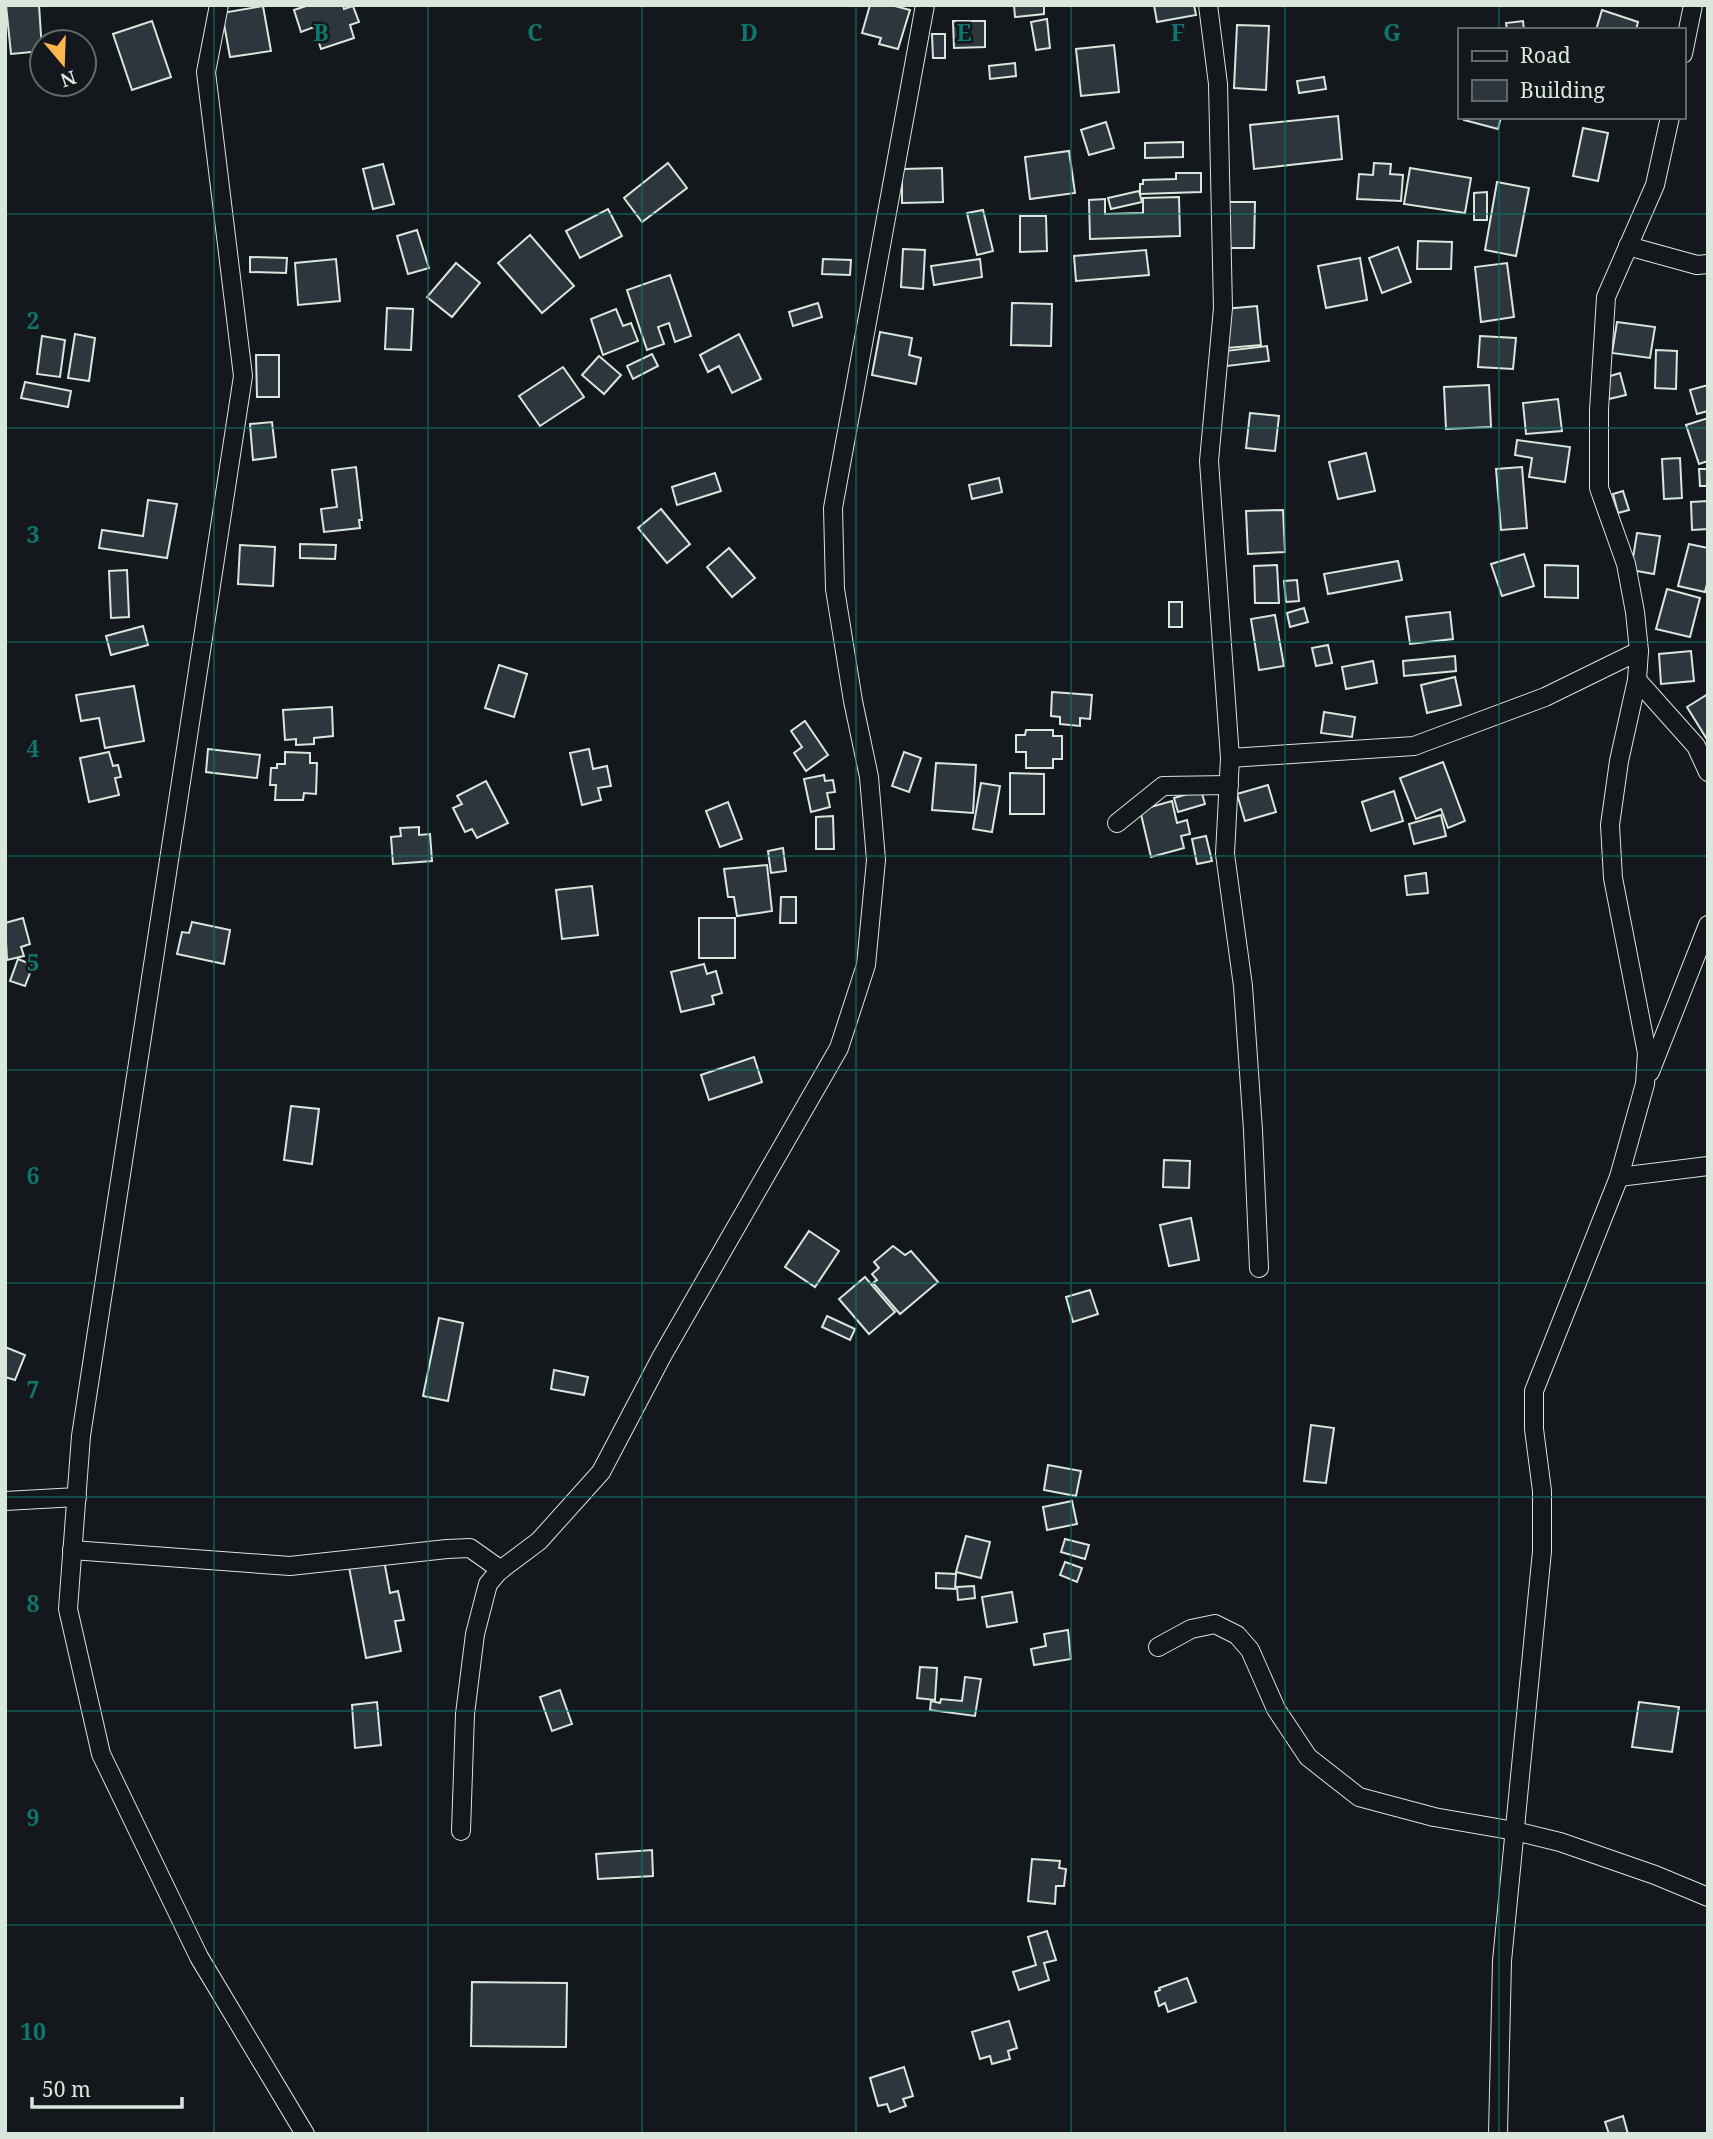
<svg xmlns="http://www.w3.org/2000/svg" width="1713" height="2139" viewBox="0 0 1713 2139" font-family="'Noto Serif',serif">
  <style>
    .building { fill: #2c363c; stroke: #d8e6dc; stroke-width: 2 }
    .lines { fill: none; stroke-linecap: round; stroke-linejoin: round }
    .street-casing { stroke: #d8e6dc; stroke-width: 20 }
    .street { stroke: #14181c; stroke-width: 18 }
    .grid { fill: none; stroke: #0f766e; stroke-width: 2; stroke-opacity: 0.55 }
    .grid-label { font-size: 23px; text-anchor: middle; font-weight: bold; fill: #0f766e; stroke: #14181c; stroke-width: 5; stroke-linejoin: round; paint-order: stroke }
  </style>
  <rect width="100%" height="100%" fill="#14181c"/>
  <g class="building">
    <path d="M 6,5 L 39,5 L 42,51 L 11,54 Z"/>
    <path d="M 309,5 L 343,5 L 344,9 L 353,6 L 359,22 L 350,25 L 354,38 L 321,49 L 314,27 L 301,32 L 294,10 Z"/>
    <path d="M 870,5 L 891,5 L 910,10 L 898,49 L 879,44 L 881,38 L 862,33 Z"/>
    <path d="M 1014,5 L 1044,5 L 1044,14 L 1015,17 Z"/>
    <path d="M 1154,5 L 1194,5 L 1196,15 L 1157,22 Z"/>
    <path d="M 263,6 L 271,51 L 230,57 L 222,13 Z"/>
    <path d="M 1602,10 L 1638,22 L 1636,30 L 1596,30 Z"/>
    <path d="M 1047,19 L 1050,48 L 1036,50 L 1031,22 Z"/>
    <path d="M 152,21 L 171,77 L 132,90 L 113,34 Z"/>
    <path d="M 953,21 L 985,21 L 985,47 L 954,48 Z"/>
    <path d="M 1523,21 L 1524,30 L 1507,30 L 1506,23 Z"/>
    <path d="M 1237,25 L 1269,26 L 1266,90 L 1234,88 Z"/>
    <path d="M 932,34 L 945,34 L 945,58 L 933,58 Z"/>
    <path d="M 1114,45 L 1119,92 L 1081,96 L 1076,49 Z"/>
    <path d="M 1015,63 L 1016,76 L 990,79 L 989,66 Z"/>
    <path d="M 1324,77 L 1326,89 L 1299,93 L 1297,81 Z"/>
    <path d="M 1338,116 L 1342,159 L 1254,169 L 1250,125 Z"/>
    <path d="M 1464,117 L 1501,117 L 1498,129 L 1464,120 Z"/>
    <path d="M 1106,122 L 1114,148 L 1089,155 L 1081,130 Z"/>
    <path d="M 1583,128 L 1608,133 L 1598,181 L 1573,176 Z"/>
    <path d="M 1183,142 L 1183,157 L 1145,158 L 1145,143 Z"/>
    <path d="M 1069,151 L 1075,193 L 1030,199 L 1025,157 Z"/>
    <path d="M 668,163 L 687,188 L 642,222 L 624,198 Z"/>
    <path d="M 1374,163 L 1391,164 L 1390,174 L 1403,175 L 1401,201 L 1357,199 L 1359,174 L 1373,175 Z"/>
    <path d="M 383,164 L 394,204 L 373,209 L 363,169 Z"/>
    <path d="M 942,168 L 943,202 L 902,203 L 902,169 Z"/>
    <path d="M 1410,168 L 1471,178 L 1465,213 L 1404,204 Z"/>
    <path d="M 1176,173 L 1201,173 L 1201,192 L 1140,194 L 1140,184 L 1143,184 L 1143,180 L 1176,179 Z"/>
    <path d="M 1497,182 L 1529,188 L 1516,256 L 1485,250 Z"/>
    <path d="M 1139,191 L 1142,202 L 1111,209 L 1108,198 Z"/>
    <path d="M 1487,192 L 1487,220 L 1474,220 L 1474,193 Z"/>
    <path d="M 1179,197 L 1180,236 L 1090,239 L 1089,200 L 1105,199 L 1105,214 L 1143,213 L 1143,198 Z"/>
    <path d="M 1226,202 L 1255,202 L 1254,248 L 1226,248 Z"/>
    <path d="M 608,209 L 622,236 L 580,258 L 566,231 Z"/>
    <path d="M 983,210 L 993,251 L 977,255 L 967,213 Z"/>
    <path d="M 1020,216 L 1046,216 L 1047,251 L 1020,252 Z"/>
    <path d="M 417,230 L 429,268 L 408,274 L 397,236 Z"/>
    <path d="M 530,235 L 574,286 L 542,313 L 498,263 Z"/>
    <path d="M 1418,241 L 1452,242 L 1451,269 L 1417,269 Z"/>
    <path d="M 1398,247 L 1411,282 L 1382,293 L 1369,258 Z"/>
    <path d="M 903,249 L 925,250 L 923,289 L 901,287 Z"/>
    <path d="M 1146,250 L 1149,275 L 1076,281 L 1074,256 Z"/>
    <path d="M 250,257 L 287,258 L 286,273 L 250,272 Z"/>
    <path d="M 1360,258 L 1367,300 L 1326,308 L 1318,266 Z"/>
    <path d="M 336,259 L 340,301 L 298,305 L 295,263 Z"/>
    <path d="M 823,259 L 851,260 L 850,275 L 822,274 Z"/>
    <path d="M 980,259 L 982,277 L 934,285 L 931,266 Z"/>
    <path d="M 456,263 L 480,283 L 452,317 L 427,297 Z"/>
    <path d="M 1507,263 L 1514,317 L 1481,322 L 1475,267 Z"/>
    <path d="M 670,275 L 691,336 L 675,342 L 669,323 L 658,327 L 664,344 L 647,350 L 627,290 Z"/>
    <path d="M 818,303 L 822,317 L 793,326 L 789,312 Z"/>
    <path d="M 1012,303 L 1052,304 L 1051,346 L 1011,345 Z"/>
    <path d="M 1257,306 L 1261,345 L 1227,348 L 1224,309 Z"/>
    <path d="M 387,308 L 413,309 L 411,350 L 385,349 Z"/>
    <path d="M 616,309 L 623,326 L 631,323 L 638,341 L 603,355 L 591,319 Z"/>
    <path d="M 1617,322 L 1655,327 L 1650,358 L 1612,353 Z"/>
    <path d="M 880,332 L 912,338 L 909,355 L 921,358 L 916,384 L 872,375 Z"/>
    <path d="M 75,334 L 95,338 L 89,381 L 68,378 Z"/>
    <path d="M 739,334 L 761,379 L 732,393 L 719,366 L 708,372 L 700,355 Z"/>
    <path d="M 42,336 L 65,340 L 60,377 L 37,374 Z"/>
    <path d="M 1480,336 L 1516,338 L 1513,369 L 1478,367 Z"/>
    <path d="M 1267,346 L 1269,361 L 1227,366 L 1225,351 Z"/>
    <path d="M 1656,350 L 1677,351 L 1676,389 L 1655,388 Z"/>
    <path d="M 652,354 L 658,366 L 633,379 L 627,366 Z"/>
    <path d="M 256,355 L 279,355 L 279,397 L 257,397 Z"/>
    <path d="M 599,356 L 621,375 L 604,394 L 582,375 Z"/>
    <path d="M 563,367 L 584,397 L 540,426 L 519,396 Z"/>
    <path d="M 1620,373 L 1626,395 L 1609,399 L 1604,378 Z"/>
    <path d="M 25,382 L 71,391 L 68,407 L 21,398 Z"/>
    <path d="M 1489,385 L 1491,427 L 1446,429 L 1444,387 Z"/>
    <path d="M 1708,385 L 1708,411 L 1697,414 L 1690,390 Z"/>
    <path d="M 1558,399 L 1562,431 L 1526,434 L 1523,403 Z"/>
    <path d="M 1250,413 L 1279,416 L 1275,451 L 1246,448 Z"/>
    <path d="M 1708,418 L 1708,461 L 1699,464 L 1686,425 Z"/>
    <path d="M 272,422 L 276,457 L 253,460 L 250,424 Z"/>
    <path d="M 1517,440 L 1570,447 L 1565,482 L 1529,477 L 1532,458 L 1515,455 Z"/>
    <path d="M 1366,453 L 1375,491 L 1338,499 L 1329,462 Z"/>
    <path d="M 1680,458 L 1682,498 L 1664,499 L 1662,459 Z"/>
    <path d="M 356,467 L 362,520 L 359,520 L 360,528 L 324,532 L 321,509 L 337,507 L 332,470 Z"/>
    <path d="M 1522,467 L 1527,528 L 1501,530 L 1496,469 Z"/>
    <path d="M 1699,469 L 1708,469 L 1708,486 L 1700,486 Z"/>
    <path d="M 715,473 L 721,491 L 677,505 L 672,487 Z"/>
    <path d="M 999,478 L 1002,492 L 972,499 L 969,485 Z"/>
    <path d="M 1623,491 L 1629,510 L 1618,513 L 1613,494 Z"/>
    <path d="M 148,500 L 177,504 L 167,558 L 99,548 L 102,530 L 143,536 Z"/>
    <path d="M 1708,501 L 1708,529 L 1692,530 L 1691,502 Z"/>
    <path d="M 661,509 L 690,544 L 667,563 L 638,528 Z"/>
    <path d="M 1283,510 L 1285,552 L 1248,554 L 1246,511 Z"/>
    <path d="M 1637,533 L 1660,536 L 1654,574 L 1631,570 Z"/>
    <path d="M 300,544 L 336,545 L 335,559 L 300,558 Z"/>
    <path d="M 1689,544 L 1708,548 L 1708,580 L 1705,592 L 1678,586 Z"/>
    <path d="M 240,545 L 275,547 L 273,586 L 238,584 Z"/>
    <path d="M 729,548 L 755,578 L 732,597 L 707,567 Z"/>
    <path d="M 1524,554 L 1534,586 L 1502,596 L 1491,564 Z"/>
    <path d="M 1398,561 L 1402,580 L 1328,594 L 1324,574 Z"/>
    <path d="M 1277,565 L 1279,603 L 1255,603 L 1254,566 Z"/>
    <path d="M 1545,565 L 1578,566 L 1578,598 L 1545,597 Z"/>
    <path d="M 127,570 L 129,617 L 111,618 L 109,571 Z"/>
    <path d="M 1297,580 L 1299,601 L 1286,602 L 1284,581 Z"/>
    <path d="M 1667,589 L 1700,598 L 1690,637 L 1656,629 Z"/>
    <rect x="1169" y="602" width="13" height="25"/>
    <path d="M 1304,608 L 1308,622 L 1290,627 L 1287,613 Z"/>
    <path d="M 1450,612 L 1453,639 L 1410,644 L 1406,617 Z"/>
    <path d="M 1275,615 L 1284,666 L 1259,670 L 1251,619 Z"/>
    <path d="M 143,626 L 148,645 L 111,655 L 106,636 Z"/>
    <path d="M 1328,645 L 1332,663 L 1316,666 L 1312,648 Z"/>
    <path d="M 1691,651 L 1694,681 L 1661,684 L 1659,654 Z"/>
    <path d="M 1455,656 L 1456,671 L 1404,676 L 1403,661 Z"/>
    <path d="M 1373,661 L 1377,683 L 1346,689 L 1342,667 Z"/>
    <path d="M 499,665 L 527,674 L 514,717 L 485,708 Z"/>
    <path d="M 1455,677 L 1461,705 L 1427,713 L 1421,685 Z"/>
    <path d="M 134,686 L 144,741 L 105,748 L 99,718 L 81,721 L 76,695 Z"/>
    <path d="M 1052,692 L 1092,695 L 1090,719 L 1080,718 L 1080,726 L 1060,724 L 1060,717 L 1051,716 Z"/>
    <path d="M 1708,694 L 1708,741 L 1687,707 Z"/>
    <path d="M 332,707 L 333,736 L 314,738 L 314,744 L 296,745 L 296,739 L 285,740 L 283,710 Z"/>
    <path d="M 1324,712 L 1355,717 L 1352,737 L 1321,733 Z"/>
    <path d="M 805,721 L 828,755 L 806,771 L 794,753 L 802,747 L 791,731 Z"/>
    <path d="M 1026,730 L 1053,730 L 1053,736 L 1062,736 L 1062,759 L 1053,759 L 1053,768 L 1026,768 L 1026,752 L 1016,752 L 1016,735 L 1025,735 Z"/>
    <path d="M 208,749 L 260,755 L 257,778 L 206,772 Z"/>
    <path d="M 589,749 L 593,769 L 607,766 L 611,786 L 598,788 L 601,800 L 582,805 L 570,753 Z"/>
    <path d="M 109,752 L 113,766 L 118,765 L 121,777 L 115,778 L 119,795 L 89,802 L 80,758 Z"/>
    <path d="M 285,752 L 310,753 L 310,763 L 317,763 L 316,794 L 304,793 L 303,800 L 275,800 L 276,785 L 270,785 L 271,768 L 277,768 L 277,764 L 285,764 Z"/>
    <path d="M 904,752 L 921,758 L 909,792 L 892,786 Z"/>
    <path d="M 1443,762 L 1465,821 L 1448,828 L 1441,809 L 1416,819 L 1400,778 Z"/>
    <path d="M 936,763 L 976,765 L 973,813 L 932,810 Z"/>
    <path d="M 1010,773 L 1044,774 L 1044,814 L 1010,814 Z"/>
    <path d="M 824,775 L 825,781 L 833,780 L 835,792 L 827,793 L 830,807 L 811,812 L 804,779 Z"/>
    <path d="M 486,781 L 508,823 L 477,838 L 472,829 L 465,832 L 453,808 L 462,804 L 457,796 Z"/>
    <path d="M 981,783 L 1000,786 L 992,832 L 973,829 Z"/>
    <path d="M 1268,785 L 1276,812 L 1245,821 L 1237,794 Z"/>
    <path d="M 1201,790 L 1205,804 L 1178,812 L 1174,798 Z"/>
    <path d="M 1394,791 L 1403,821 L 1371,831 L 1362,802 Z"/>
    <path d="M 1172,801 L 1177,823 L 1187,820 L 1190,834 L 1181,836 L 1184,848 L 1151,857 L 1140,810 Z"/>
    <path d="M 728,802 L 742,839 L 720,847 L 706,811 Z"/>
    <path d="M 1441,815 L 1446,836 L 1414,844 L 1409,824 Z"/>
    <path d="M 833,816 L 834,849 L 816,849 L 816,817 Z"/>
    <path d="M 419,827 L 419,835 L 430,834 L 432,861 L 393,864 L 391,837 L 401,836 L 400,828 Z"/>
    <path d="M 1206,836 L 1212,861 L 1197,864 L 1192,839 Z"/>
    <path d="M 783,848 L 786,871 L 771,873 L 768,851 Z"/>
    <path d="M 767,865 L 772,911 L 737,916 L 734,897 L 728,897 L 724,869 Z"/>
    <path d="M 1426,873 L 1428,893 L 1407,895 L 1405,876 Z"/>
    <path d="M 592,886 L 598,935 L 562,939 L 556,890 Z"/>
    <path d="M 781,897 L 796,897 L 796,923 L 780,923 Z"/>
    <path d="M 23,918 L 30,944 L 21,947 L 24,956 L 7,960 L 5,923 Z"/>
    <rect x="699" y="918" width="36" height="40"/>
    <path d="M 192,922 L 230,930 L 224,964 L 177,954 L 182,932 L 189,933 Z"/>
    <path d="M 18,959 L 33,965 L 25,986 L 10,981 Z"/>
    <path d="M 704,964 L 707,974 L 716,971 L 722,993 L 712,996 L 714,1004 L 681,1012 L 671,972 Z"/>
    <path d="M 754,1057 L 762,1082 L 709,1100 L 701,1075 Z"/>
    <path d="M 291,1106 L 319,1109 L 312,1164 L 284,1160 Z"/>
    <path d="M 1164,1160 L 1190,1161 L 1189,1188 L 1163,1187 Z"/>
    <path d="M 1191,1218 L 1199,1260 L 1169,1266 L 1160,1225 Z"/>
    <path d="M 809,1231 L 839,1251 L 815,1287 L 785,1267 Z"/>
    <path d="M 893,1246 L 905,1255 L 911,1251 L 938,1282 L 900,1314 L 873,1283 L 877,1280 L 872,1274 L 879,1268 L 874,1262 Z"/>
    <path d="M 865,1277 L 895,1312 L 869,1334 L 839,1299 Z"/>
    <path d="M 1090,1290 L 1098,1314 L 1073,1322 L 1066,1297 Z"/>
    <path d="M 827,1316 L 855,1329 L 850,1340 L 822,1327 Z"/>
    <path d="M 439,1318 L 463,1323 L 448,1401 L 423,1396 Z"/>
    <path d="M 5,1347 L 25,1355 L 15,1380 L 5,1377 Z"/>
    <path d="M 554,1370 L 588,1377 L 584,1395 L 551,1389 Z"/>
    <path d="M 1311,1425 L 1334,1428 L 1326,1483 L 1304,1481 Z"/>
    <path d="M 1048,1465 L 1081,1471 L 1076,1496 L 1044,1490 Z"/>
    <path d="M 1072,1501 L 1077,1524 L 1047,1530 L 1043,1507 Z"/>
    <path d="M 966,1536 L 990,1542 L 981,1578 L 956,1572 Z"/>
    <path d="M 1065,1539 L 1089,1545 L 1085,1559 L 1061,1552 Z"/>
    <path d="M 384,1560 L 390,1593 L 398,1591 L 404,1620 L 395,1621 L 401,1651 L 366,1658 L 349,1567 Z"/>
    <path d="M 1065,1562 L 1082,1568 L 1077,1582 L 1060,1575 Z"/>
    <path d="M 936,1573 L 956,1574 L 955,1589 L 936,1588 Z"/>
    <path d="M 974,1586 L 975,1598 L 958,1600 L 957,1587 Z"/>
    <path d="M 1012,1592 L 1017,1622 L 987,1627 L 982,1597 Z"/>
    <path d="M 1068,1630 L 1071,1659 L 1034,1665 L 1031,1649 L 1046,1646 L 1044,1634 Z"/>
    <path d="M 920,1667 L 937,1668 L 935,1700 L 917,1698 Z"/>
    <path d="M 965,1677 L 981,1679 L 975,1716 L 930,1710 L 931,1701 L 940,1703 L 941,1699 L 962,1701 Z"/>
    <path d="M 560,1690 L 572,1724 L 552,1731 L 540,1697 Z"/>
    <path d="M 377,1702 L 381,1745 L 355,1748 L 352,1705 Z"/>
    <path d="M 1639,1702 L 1679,1707 L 1672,1752 L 1632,1747 Z"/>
    <path d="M 652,1850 L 653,1876 L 598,1879 L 596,1854 Z"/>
    <path d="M 1032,1859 L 1060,1861 L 1059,1868 L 1066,1869 L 1064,1886 L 1056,1886 L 1055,1904 L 1028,1901 Z"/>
    <path d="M 1047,1931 L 1056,1960 L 1044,1963 L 1049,1980 L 1019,1990 L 1013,1972 L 1036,1965 L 1028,1937 Z"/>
    <path d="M 1187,1978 L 1196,2002 L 1168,2012 L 1165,2003 L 1159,2006 L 1155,1992 L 1160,1990 L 1159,1988 Z"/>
    <path d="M 472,1982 L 567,1983 L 566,2047 L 471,2046 Z"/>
    <path d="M 1009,2021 L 1017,2048 L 1008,2051 L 1010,2059 L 992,2064 L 990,2056 L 980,2059 L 972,2032 Z"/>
    <path d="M 904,2067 L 913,2096 L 903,2099 L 906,2106 L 890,2112 L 887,2104 L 878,2106 L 870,2078 Z"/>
    <path d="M 1623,2116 L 1628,2134 L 1609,2134 L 1605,2122 Z"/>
  </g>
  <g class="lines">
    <g class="street-casing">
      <g id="street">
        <path d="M 219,5 L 206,72 L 243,376 L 81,1436 L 68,1609 L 101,1754 L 199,1957 L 305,2134"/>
        <path d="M 1208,5 L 1218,84 L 1223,308 L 1209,461 L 1230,758 L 1414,746 L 1545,697 L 1639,651"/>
        <path d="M 1683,54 L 1693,5"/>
        <path d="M 1628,246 L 1697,265 L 1708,264"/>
        <path d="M 1637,680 L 1696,746 L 1708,772"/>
        <path d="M 1230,758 L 1225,854 L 1243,986 L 1253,1130 L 1259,1268"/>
        <path d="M 1117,823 L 1163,786 L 1229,785"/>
        <path d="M 1650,1072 L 1708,925"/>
        <path d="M 1619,1177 L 1708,1166"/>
        <path d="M 5,1501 L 77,1497"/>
        <path d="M 72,1550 L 290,1566 L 447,1549 L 470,1548 L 501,1570"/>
        <path d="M 1158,1647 L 1191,1629 L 1215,1624 L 1237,1635 L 1250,1650 L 1276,1709 L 1308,1757 L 1359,1797 L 1434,1817 L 1515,1831 L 1560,1842 L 1655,1875 L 1708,1897"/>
        <path d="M 461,1831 L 465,1714 L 475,1634 L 488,1584 L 499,1571 L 539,1541 L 601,1472 L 662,1356 L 839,1048 L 866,965 L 876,860 L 869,777 L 853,701 L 835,589 L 833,508 L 925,5"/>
        <path d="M 1498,2134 L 1502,1961 L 1542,1551 L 1542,1491 L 1534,1429 L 1534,1391 L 1619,1177 L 1645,1084 L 1647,1053 L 1613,878 L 1610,825 L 1619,761 L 1637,680 L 1639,651 L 1635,612 L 1626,564 L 1599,488 L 1599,410 L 1606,297 L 1655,185 L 1670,117"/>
      </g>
    </g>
    <use href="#street" class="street"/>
  </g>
  <path class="grid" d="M 214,5 L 214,2134M 428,5 L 428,2134M 642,5 L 642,2134M 856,5 L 856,2134M 1071,5 L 1071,2134M 1285,5 L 1285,2134M 1499,5 L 1499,30M 1499,117 L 1499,2134M 5,214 L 1708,214M 5,428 L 1708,428M 5,642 L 1708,642M 5,856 L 1708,856M 5,1070 L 1708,1070M 5,1283 L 1708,1283M 5,1497 L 1708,1497M 5,1711 L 1708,1711M 5,1925 L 1708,1925"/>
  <g class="grid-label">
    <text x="321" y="41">B</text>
    <text x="535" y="41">C</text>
    <text x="749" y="41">D</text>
    <text x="964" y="41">E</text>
    <text x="1178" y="41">F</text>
    <text x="1392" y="41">G</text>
    <text x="33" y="329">2</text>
    <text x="33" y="543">3</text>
    <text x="33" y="757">4</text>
    <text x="33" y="971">5</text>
    <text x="33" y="1184">6</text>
    <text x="33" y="1398">7</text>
    <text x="33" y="1612">8</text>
    <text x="33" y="1826">9</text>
    <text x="33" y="2040">10</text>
  </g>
  <rect width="1713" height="2139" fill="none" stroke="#d8e6dc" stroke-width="14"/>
  <rect x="1458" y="28" width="228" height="91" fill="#14181c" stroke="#626a69" stroke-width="2"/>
  <rect x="1472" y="51" width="35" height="10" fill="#14181c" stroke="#626a69" stroke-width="2"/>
  <text x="1520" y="63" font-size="21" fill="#d8e6dc">Road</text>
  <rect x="1472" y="80" width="35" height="21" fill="#2c363c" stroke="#626a69" stroke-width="2"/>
  <text x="1520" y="98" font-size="21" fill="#d8e6dc">Building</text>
  <g transform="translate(63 63) rotate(161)"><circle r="33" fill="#14181c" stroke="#626a69" stroke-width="2"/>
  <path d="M0-5L12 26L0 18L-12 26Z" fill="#ffb74d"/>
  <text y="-10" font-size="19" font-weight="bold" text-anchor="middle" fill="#d8e6dc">N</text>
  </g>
  <path d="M32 2097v10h150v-10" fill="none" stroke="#d8e6dc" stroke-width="3.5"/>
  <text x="42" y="2097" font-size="21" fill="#d8e6dc" stroke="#14181c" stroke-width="5" paint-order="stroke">50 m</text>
</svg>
